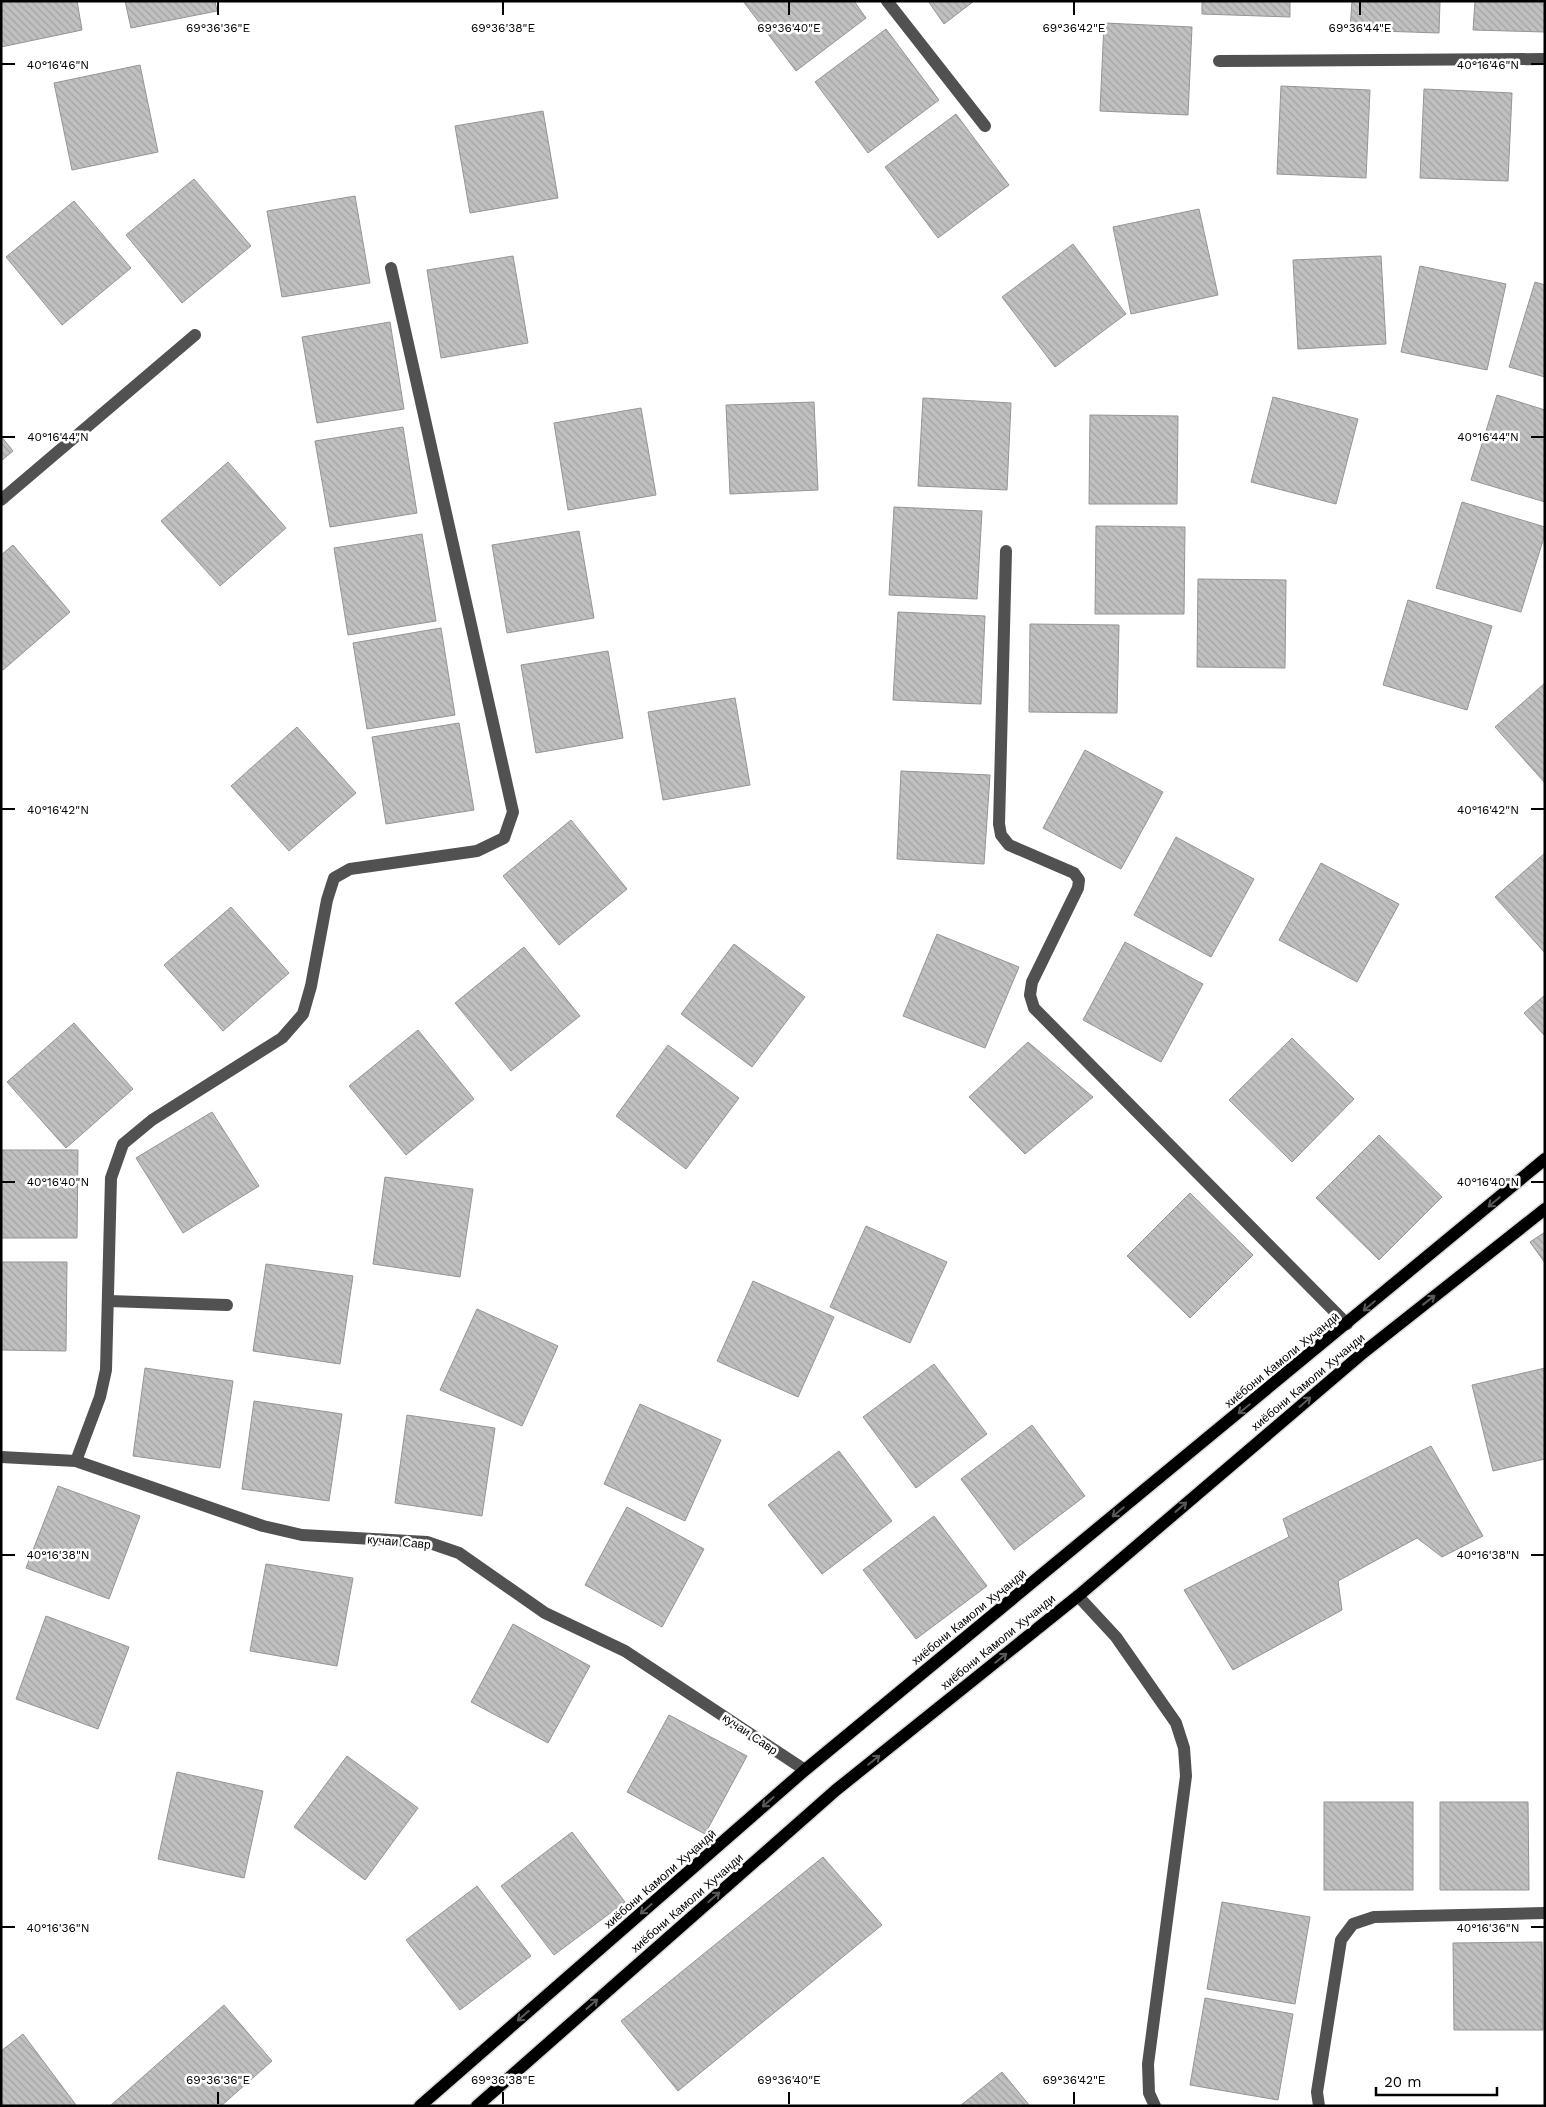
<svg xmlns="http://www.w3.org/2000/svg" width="1546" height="2107" viewBox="0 0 1546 2107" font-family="'Work Sans',sans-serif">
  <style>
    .building { fill: url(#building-back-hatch); stroke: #959595 }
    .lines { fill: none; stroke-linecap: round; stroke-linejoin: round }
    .major-casing { stroke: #dbdbdb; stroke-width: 15 }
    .minor { stroke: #515151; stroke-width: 12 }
    .major { stroke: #000; stroke-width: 12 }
    .oneway { stroke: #595959 }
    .ticks { fill: none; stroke: #000; stroke-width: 2 }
    .labels { text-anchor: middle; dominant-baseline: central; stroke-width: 5; stroke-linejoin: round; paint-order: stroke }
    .street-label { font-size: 12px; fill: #000; stroke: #fff }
    .ticks-label { font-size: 12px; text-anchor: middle; fill: #000; stroke: #fff; stroke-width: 5; stroke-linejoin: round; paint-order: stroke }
  </style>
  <defs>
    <pattern id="building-back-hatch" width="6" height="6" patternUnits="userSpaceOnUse" patternTransform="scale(1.25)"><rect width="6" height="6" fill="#c0c0c0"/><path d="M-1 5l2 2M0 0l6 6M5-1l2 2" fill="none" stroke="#a3a3a3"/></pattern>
  </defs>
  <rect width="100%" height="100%" fill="#fff"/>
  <g class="building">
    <path d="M 1,1 L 77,1 L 82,30 L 1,47 Z"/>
    <path d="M 125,1 L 215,1 L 217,11 L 131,28 Z"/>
    <path d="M 743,1 L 854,1 L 866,18 L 796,71 Z"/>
    <path d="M 928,1 L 974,1 L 944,24 Z"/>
    <path d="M 1202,1 L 1290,1 L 1290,17 L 1202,14 Z"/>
    <path d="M 1352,1 L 1440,1 L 1439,33 L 1350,30 Z"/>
    <path d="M 1475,1 L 1545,1 L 1545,32 L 1473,30 Z"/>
    <path d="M 1104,23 L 1192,27 L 1188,115 L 1100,111 Z"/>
    <path d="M 886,29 L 939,100 L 868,153 L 815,82 Z"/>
    <path d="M 140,65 L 158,152 L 72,170 L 54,83 Z"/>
    <path d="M 1281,86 L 1370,90 L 1366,178 L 1277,174 Z"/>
    <path d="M 1424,89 L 1512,93 L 1508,181 L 1420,178 Z"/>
    <path d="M 543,111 L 558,198 L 470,213 L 455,126 Z"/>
    <path d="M 956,114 L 1009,185 L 938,238 L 885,167 Z"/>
    <path d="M 194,179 L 251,246 L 182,303 L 126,235 Z"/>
    <path d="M 355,196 L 370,283 L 282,297 L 267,211 Z"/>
    <path d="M 74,201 L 131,268 L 62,325 L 6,257 Z"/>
    <path d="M 1199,209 L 1218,295 L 1131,314 L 1113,227 Z"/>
    <path d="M 1073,244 L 1126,314 L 1055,367 L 1002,297 Z"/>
    <path d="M 513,256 L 528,343 L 441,358 L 427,270 Z"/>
    <path d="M 1381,256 L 1386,344 L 1298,349 L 1293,260 Z"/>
    <path d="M 1420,266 L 1506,284 L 1487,370 L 1401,352 Z"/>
    <path d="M 1535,282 L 1545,285 L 1545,377 L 1509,367 Z"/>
    <path d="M 390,322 L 404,409 L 317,423 L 302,337 Z"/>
    <path d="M 1497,395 L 1545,410 L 1545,502 L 1471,480 Z"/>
    <path d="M 1273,397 L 1358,419 L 1336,504 L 1251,482 Z"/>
    <path d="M 923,398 L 1011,403 L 1007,490 L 918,486 Z"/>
    <path d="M 814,402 L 818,490 L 730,494 L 726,405 Z"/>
    <path d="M 641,408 L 656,495 L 568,510 L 554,423 Z"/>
    <path d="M 1090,415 L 1178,416 L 1177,504 L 1089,504 Z"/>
    <path d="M 403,427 L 417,513 L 330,527 L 315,441 Z"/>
    <path d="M 1,436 L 13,451 L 1,461 Z"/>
    <path d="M 228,462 L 286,528 L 220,586 L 161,521 Z"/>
    <path d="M 1462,502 L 1545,527 L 1545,534 L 1521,612 L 1436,588 Z"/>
    <path d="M 894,507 L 982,511 L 977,599 L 889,595 Z"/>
    <path d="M 1096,526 L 1185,527 L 1184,614 L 1095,614 Z"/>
    <path d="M 579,531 L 594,618 L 507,633 L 492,545 Z"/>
    <path d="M 422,534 L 436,621 L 348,635 L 334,548 Z"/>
    <path d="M 13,545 L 70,612 L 3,670 L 1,667 L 1,555 Z"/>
    <path d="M 1198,579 L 1286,580 L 1285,668 L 1197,667 Z"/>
    <path d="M 1408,600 L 1492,626 L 1467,710 L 1383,685 Z"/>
    <path d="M 898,612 L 985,616 L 981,704 L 893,700 Z"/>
    <path d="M 1030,624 L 1119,625 L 1117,713 L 1029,712 Z"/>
    <path d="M 441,628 L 455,715 L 367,729 L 353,643 Z"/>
    <path d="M 608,651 L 623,738 L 536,753 L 521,665 Z"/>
    <path d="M 1545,683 L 1545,783 L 1495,727 Z"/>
    <path d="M 735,698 L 750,785 L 663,800 L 648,712 Z"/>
    <path d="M 459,723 L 474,810 L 386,824 L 372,737 Z"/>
    <path d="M 297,727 L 356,793 L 289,851 L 231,786 Z"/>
    <path d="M 1085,750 L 1163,792 L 1121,869 L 1043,828 Z"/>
    <path d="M 901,771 L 990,775 L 984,864 L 897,859 Z"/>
    <path d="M 571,820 L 627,889 L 559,945 L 503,876 Z"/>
    <path d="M 1176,837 L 1254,879 L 1211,957 L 1134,915 Z"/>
    <path d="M 1545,853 L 1545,953 L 1495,897 Z"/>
    <path d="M 1321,863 L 1399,904 L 1357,982 L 1279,940 Z"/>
    <path d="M 231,907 L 289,973 L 223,1031 L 164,965 Z"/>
    <path d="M 937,934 L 1019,967 L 985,1048 L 903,1016 Z"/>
    <path d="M 1125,942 L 1203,984 L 1161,1062 L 1083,1020 Z"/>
    <path d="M 734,944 L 805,997 L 752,1067 L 681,1014 Z"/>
    <path d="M 524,947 L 580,1016 L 511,1071 L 455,1003 Z"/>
    <path d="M 1545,995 L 1545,1036 L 1524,1013 Z"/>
    <path d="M 74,1023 L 133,1089 L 66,1148 L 7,1082 Z"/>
    <path d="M 418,1030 L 474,1099 L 406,1155 L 349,1086 Z"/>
    <path d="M 1292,1038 L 1354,1099 L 1292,1162 L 1229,1100 Z"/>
    <path d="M 1028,1042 L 1093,1097 L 1025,1154 L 969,1097 Z"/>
    <path d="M 668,1045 L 739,1098 L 686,1169 L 616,1116 Z"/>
    <path d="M 212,1112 L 259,1186 L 183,1233 L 136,1158 Z"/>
    <path d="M 1379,1135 L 1442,1197 L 1379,1260 L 1316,1198 Z"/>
    <path d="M 1,1150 L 78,1150 L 77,1238 L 1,1238 Z"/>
    <path d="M 385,1177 L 473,1189 L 460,1277 L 373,1264 Z"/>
    <path d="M 1190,1193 L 1253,1255 L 1190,1318 L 1127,1256 Z"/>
    <path d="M 866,1226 L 947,1262 L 910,1343 L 830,1307 Z"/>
    <path d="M 1545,1232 L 1545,1263 L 1530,1242 Z"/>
    <path d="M 1,1262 L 67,1262 L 66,1351 L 1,1350 Z"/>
    <path d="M 266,1264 L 353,1276 L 340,1364 L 253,1351 Z"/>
    <path d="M 753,1281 L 834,1317 L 798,1397 L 717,1361 Z"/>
    <path d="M 477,1309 L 558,1346 L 522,1426 L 440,1390 Z"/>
    <path d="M 934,1364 L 987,1434 L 916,1488 L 863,1417 Z"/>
    <path d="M 145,1368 L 233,1381 L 220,1468 L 133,1456 Z"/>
    <path d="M 1545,1368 L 1545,1459 L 1493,1471 L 1472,1385 Z"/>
    <path d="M 254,1401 L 342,1414 L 329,1501 L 242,1489 Z"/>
    <path d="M 640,1404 L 721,1440 L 685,1521 L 604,1484 Z"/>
    <path d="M 407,1415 L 495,1428 L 482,1516 L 395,1503 Z"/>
    <path d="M 1032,1425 L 1085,1496 L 1014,1550 L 961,1479 Z"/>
    <path d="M 1431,1446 L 1483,1536 L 1442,1557 L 1417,1538 L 1338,1581 L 1342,1610 L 1233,1670 L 1184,1590 L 1289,1537 L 1283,1519 Z"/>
    <path d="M 839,1451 L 892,1521 L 822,1574 L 768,1505 Z"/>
    <path d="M 58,1486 L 140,1516 L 109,1599 L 26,1568 Z"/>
    <path d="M 627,1507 L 704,1549 L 662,1627 L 585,1585 Z"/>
    <path d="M 934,1516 L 987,1586 L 916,1639 L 863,1570 Z"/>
    <path d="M 266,1564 L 353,1578 L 337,1666 L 250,1651 Z"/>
    <path d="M 46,1616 L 129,1647 L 98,1729 L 16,1699 Z"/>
    <path d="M 513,1624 L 590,1666 L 548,1743 L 471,1702 Z"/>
    <path d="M 669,1715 L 747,1756 L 705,1834 L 627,1792 Z"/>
    <path d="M 347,1756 L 418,1808 L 365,1880 L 294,1827 Z"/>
    <path d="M 177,1772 L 263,1791 L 244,1878 L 158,1859 Z"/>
    <rect x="1324" y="1802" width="89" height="88"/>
    <path d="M 1440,1802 L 1528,1802 L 1529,1890 L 1440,1890 Z"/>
    <path d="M 572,1832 L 625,1902 L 554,1955 L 501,1886 Z"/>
    <path d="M 823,1857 L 882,1925 L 678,2091 L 621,2021 Z"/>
    <path d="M 477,1886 L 531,1956 L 460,2010 L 406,1940 Z"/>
    <path d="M 1222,1902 L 1310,1917 L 1295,2004 L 1207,1989 Z"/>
    <path d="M 1542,1942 L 1543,2030 L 1454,2030 L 1453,1943 Z"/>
    <path d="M 1205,1998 L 1293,2014 L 1278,2100 L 1190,2085 Z"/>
    <path d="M 224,2005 L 272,2061 L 221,2106 L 110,2106 Z"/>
    <path d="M 23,2034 L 76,2105 L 75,2106 L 1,2106 L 1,2051 Z"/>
    <path d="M 1002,2072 L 1030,2106 L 960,2106 Z"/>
  </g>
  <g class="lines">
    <g class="major-casing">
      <g id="major">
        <path d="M 420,2106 L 805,1770 L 1545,1159"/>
        <path d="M 477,2106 L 836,1790 L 1078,1596 L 1364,1352 L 1545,1209"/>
      </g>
    </g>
    <g class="minor">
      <path d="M 887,1 L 985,126"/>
      <path d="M 1219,61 L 1545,59"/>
      <path d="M 1,500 L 195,335"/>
      <path d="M 1006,551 L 999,824 L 1001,835 L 1009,845 L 1074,873 L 1079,880 L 1078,888 L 1032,982 L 1030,995 L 1034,1008 L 1347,1324"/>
      <path d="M 109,1301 L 227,1305"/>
      <path d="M 1,1457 L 76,1461 L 263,1526 L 302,1535 L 427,1542 L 459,1553 L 545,1613 L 625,1651 L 805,1770"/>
      <path d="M 76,1461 L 100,1397 L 106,1370 L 111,1178 L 123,1144 L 152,1120 L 282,1038 L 303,1014 L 311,986 L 327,900 L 334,878 L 350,869 L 477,851 L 504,838 L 513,812 L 391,268"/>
      <path d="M 1078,1596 L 1116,1637 L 1176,1723 L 1184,1748 L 1186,1776 L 1148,2064 L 1149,2093 L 1155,2106"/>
      <path d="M 1319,2106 L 1317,2092 L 1341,1940 L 1353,1924 L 1374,1917 L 1545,1913"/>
    </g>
    <use href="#major" class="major"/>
  </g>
  <defs><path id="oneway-shaft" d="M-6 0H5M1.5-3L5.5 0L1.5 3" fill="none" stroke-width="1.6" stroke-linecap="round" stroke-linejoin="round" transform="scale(1.25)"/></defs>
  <g class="oneway">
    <use href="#oneway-shaft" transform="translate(1494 1202) rotate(140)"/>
    <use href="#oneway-shaft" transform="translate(1429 1300) rotate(-38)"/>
    <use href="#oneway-shaft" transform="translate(1369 1306) rotate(140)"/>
    <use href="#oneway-shaft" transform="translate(1305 1402) rotate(-41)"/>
    <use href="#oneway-shaft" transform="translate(1244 1409) rotate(141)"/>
    <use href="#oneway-shaft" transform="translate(1181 1507) rotate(-41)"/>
    <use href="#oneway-shaft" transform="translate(1118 1512) rotate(141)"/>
    <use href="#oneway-shaft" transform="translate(1001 1658) rotate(-39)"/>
    <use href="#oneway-shaft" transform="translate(874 1760) rotate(-39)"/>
    <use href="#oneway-shaft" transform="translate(768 1802) rotate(139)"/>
    <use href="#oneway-shaft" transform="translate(714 1897) rotate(-41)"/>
    <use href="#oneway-shaft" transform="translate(646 1909) rotate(139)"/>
    <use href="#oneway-shaft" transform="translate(592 2004) rotate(-41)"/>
    <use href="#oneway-shaft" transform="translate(523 2016) rotate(139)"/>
  </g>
  <path class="ticks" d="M 218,2 L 218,15M 503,2 L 503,15M 789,2 L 789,15M 1074,2 L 1074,15M 1360,2 L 1360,15M 2,64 L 15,64M 1531,64 L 1544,64M 2,437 L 15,437M 1531,437 L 1544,437M 2,809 L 15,809M 1531,809 L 1544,809M 2,1182 L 15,1182M 1531,1182 L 1544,1182M 2,1555 L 15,1555M 1531,1555 L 1544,1555M 2,1927 L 15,1927M 1531,1927 L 1544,1927M 218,2092 L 218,2104M 503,2092 L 503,2104M 789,2092 L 789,2104M 1074,2092 L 1074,2104"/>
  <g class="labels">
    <g class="street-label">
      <text transform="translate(1282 1360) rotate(-39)">хиёбони Камоли Хуҷандӣ</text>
      <text transform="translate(1308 1382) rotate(-40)">хиёбони Камоли Хучанди</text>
      <text transform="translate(399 1542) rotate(5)">кучаи Савр</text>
      <text transform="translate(969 1617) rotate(-39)">хиёбони Камоли Хуҷандӣ</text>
      <text transform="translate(998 1642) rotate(-39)">хиёбони Камоли Хучанди</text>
      <text transform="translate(750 1734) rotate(34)">кучаи Савр</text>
      <text transform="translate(660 1879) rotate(-41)">хиёбони Камоли Хуҷандӣ</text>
      <text transform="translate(687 1903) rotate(-41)">хиёбони Камоли Хучанди</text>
    </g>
  </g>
  <g class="ticks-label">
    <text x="218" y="32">69°36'36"E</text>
    <text x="503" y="32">69°36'38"E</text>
    <text x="789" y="32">69°36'40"E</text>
    <text x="1074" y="32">69°36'42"E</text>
    <text x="1360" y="32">69°36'44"E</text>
    <text x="58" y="69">40°16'46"N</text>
    <text x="1488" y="69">40°16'46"N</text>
    <text x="58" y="441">40°16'44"N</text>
    <text x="1488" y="441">40°16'44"N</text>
    <text x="58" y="814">40°16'42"N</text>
    <text x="1488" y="814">40°16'42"N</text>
    <text x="58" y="1186">40°16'40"N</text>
    <text x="1488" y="1186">40°16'40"N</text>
    <text x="58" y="1559">40°16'38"N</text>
    <text x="1488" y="1559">40°16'38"N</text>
    <text x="58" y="1932">40°16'36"N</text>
    <text x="1488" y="1932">40°16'36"N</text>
    <text x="218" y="2084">69°36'36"E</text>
    <text x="503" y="2084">69°36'38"E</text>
    <text x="789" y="2084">69°36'40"E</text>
    <text x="1074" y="2084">69°36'42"E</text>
  </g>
  <rect width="1546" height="2107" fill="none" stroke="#000000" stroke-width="5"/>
  <path d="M1376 2087v8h121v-8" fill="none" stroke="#000000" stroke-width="2.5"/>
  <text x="1384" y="2087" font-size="15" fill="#000000" stroke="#ffffff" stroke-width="4" paint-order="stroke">20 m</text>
</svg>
